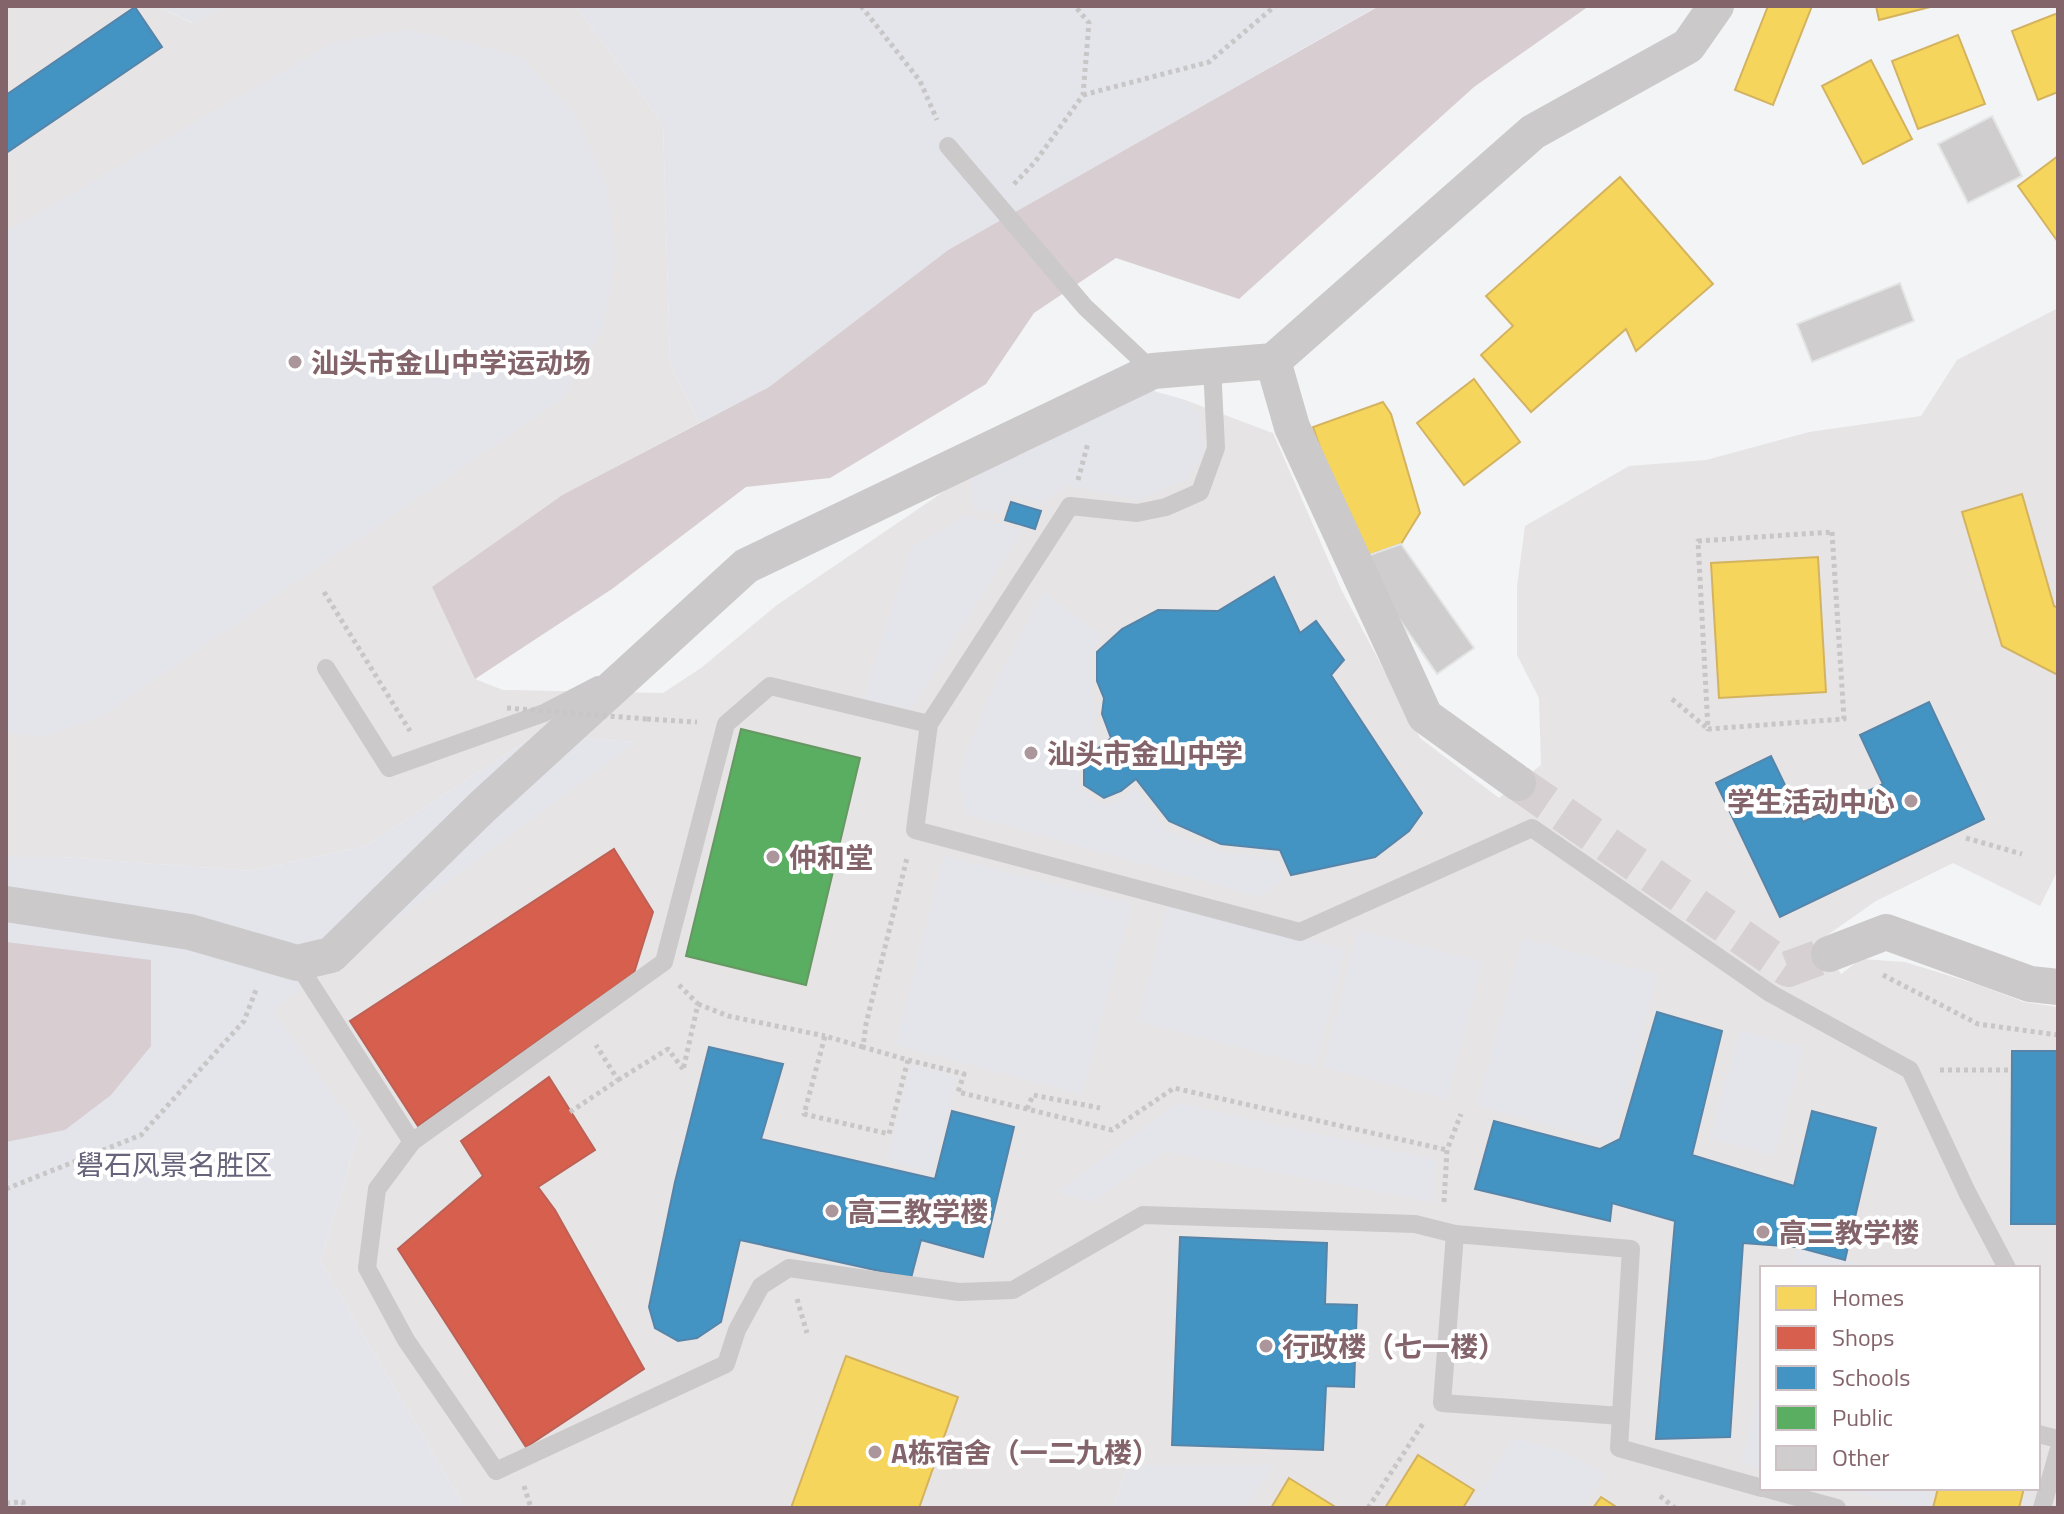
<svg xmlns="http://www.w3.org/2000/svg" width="2064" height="1514" viewBox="0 0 2064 1514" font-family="'Titillium Web','Noto Sans SC',sans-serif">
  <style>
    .built { fill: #e6e4e5; fill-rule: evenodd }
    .green { fill: #e4e5eb }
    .water { fill: #d8cdd1 }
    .homes { fill: #f6d55c; stroke: #d4b360; stroke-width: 2 }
    .shops { fill: #d6604d; stroke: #bd6156; stroke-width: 2 }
    .schools { fill: #4393c3; stroke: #5685a9; stroke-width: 2 }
    .public { fill: #5aae61; stroke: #679864; stroke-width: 2 }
    .building { fill: #cfcdce; stroke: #e3e4e4; stroke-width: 2 }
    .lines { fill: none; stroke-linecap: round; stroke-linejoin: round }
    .minor-tunnel { stroke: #d7d0d2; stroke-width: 36; stroke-dasharray: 36 18; stroke-linecap: butt }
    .path { stroke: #c8c6c7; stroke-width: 5; stroke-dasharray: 4 4; stroke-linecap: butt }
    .service { stroke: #cbc9ca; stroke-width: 18 }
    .minor { stroke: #cbc9ca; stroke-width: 36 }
    .path-bridge { stroke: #c8c6c7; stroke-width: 5; stroke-dasharray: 4 4; stroke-linecap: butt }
    .poi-dot { fill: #ab969b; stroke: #fff; stroke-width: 3 }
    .labels { text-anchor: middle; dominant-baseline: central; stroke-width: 8; stroke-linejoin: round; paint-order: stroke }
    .poi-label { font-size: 28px; font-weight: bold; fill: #84646b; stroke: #fff; text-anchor: start }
    .park-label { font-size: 28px; fill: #66637b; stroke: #fff }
  </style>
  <rect width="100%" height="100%" fill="#f3f4f5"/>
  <path class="built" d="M 6,6 L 158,6 L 192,23 L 226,6 L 576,6 L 663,124 L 670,363 L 699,423 L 564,494 L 475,679 L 503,690 L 663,693 L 701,668 L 777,605 L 971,473 L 1139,387 L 1185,400 L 1273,433 L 1341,589 L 1420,738 L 1499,798 L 1541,765 L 1539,698 L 1517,655 L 1517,586 L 1525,526 L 1629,466 L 1706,460 L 1809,432 L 1921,416 L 1957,360 L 2058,308 L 2058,870 L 2040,906 L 1953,863 L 1876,901 L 1819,941 L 1841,974 L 1861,959 L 1905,962 L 1979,985 L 2024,1002 L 2058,1007 L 2058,1508 L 1244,1508 L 1271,1465 L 1128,1465 L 1113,1508 L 465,1508 L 320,1262 L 359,1132 L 271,1011 L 635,742 L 535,735 L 366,846 L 252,871 L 63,857 L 6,857 ZM 1762,1268 L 2038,1268 L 2038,1488 L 1762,1488 Z"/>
  <g class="green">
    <path d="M 158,6 L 226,6 L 193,23 Z"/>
    <path d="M 576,6 L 1378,6 L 948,250 L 769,387 L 699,423 L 670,363 L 663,124 Z"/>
    <path d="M 406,30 L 477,45 L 521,57 L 573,112 L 607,186 L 615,258 L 603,327 L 564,397 L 103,715 L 45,737 L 6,733 L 6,232 L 332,43 Z"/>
    <path d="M 1139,387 L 1185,400 L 1199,414 L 1202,456 L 1185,480 L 1137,500 L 1065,485 L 1041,503 L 1008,494 L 1002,513 L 974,509 L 971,473 Z"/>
    <path d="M 966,516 L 1022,530 L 911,709 L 863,700 L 912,547 Z"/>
    <path d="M 1044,592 L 1102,636 L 1089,654 L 1095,737 L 1078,758 L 1079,790 L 1104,806 L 1126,798 L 1135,789 L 1167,831 L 1221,852 L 1276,860 L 1284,877 L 1261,897 L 965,814 L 958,774 L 990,693 Z"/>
    <path d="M 535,735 L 636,742 L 272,1011 L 359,1132 L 320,1262 L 465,1508 L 6,1508 L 6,857 L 63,857 L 252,871 L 366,846 Z"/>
    <path d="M 944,856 L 1131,904 L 1082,1094 L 895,1045 Z"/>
    <path d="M 1168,904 L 1345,950 L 1315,1067 L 1138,1021 Z"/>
    <path d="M 1358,930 L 1482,962 L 1447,1099 L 1323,1067 Z"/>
    <path d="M 1523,938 L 1657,975 L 1612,1142 L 1477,1105 Z"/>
    <path d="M 1740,1031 L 1803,1048 L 1774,1155 L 1711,1138 Z"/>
    <path d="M 911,1065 L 957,1077 L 932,1172 L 887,1160 Z"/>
    <path d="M 1177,1103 L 1435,1160 L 1432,1202 L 1165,1151 L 1092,1202 L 1057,1192 Z"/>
    <path d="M 1797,1247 L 1876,1268 L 1792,1268 Z"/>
    <path d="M 1762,1382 L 1762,1468 L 1741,1463 Z"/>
    <path d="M 1514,1438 L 1564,1452 L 1605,1474 L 1583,1508 L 1470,1508 Z"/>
    <path d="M 1128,1465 L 1273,1465 L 1244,1508 L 1113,1508 Z"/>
    <path d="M 1838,1488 L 1933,1488 L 1928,1508 L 1915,1508 Z"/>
  </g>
  <g class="water">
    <path d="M 1379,6 L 1589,6 L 1474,87 L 1239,299 L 1116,258 L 1034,313 L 986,384 L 830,478 L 746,487 L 612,589 L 475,679 L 432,587 L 564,494 L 769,387 L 948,250 Z"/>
    <path d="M 6,942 L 151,960 L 151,1046 L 111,1095 L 65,1130 L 6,1142 Z"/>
  </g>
  <g class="homes">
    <path d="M 1768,6 L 1812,6 L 1773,105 L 1735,90 Z"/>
    <path d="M 1876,6 L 1934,6 L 1879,20 Z"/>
    <path d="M 2058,13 L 2058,92 L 2038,100 L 2012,31 Z"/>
    <path d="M 1958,35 L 1985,104 L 1918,129 L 1892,61 Z"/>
    <path d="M 1871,60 L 1912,139 L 1863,164 L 1822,86 Z"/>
    <path d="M 2058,156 L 2058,242 L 2018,186 Z"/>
    <path d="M 1620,177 L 1713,284 L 1636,351 L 1626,329 L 1531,412 L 1481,355 L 1513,326 L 1486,296 Z"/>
    <path d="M 1474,379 L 1520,442 L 1464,485 L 1417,423 Z"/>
    <path d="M 1383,402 L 1391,414 L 1420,513 L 1401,544 L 1358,559 L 1313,427 Z"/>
    <path d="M 2022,494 L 2054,606 L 2058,608 L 2058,675 L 2002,646 L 1962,512 Z"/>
    <path d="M 1818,557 L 1826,692 L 1719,698 L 1711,563 Z"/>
    <path d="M 846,1356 L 958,1397 L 919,1508 L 791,1508 Z"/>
    <path d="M 1418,1455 L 1474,1490 L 1463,1508 L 1385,1508 Z"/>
    <path d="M 1289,1478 L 1337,1508 L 1271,1508 Z"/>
    <path d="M 1938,1488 L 2024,1488 L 2019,1508 L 1933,1508 Z"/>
    <path d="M 1601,1497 L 1618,1508 L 1593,1508 Z"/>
  </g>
  <g class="shops">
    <path d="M 614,849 L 653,912 L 634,973 L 418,1126 L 350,1021 Z"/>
    <path d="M 549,1077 L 595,1150 L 538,1187 L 555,1210 L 644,1369 L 526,1447 L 398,1249 L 483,1176 L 461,1141 Z"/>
  </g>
  <g class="schools">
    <path d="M 135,7 L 162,47 L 6,153 L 6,95 Z"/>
    <path d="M 1011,502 L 1041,511 L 1035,529 L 1005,520 Z"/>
    <path d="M 1274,577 L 1300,633 L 1316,621 L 1344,660 L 1331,675 L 1422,813 L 1409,831 L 1375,857 L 1291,875 L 1280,850 L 1221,844 L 1169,821 L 1136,779 L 1121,791 L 1104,798 L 1084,785 L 1084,760 L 1111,738 L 1102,714 L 1104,698 L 1097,681 L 1097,652 L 1122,629 L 1158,610 L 1218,611 Z"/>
    <path d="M 1929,702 L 1984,819 L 1780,917 L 1716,783 L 1771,756 L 1803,822 L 1883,784 L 1860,735 Z"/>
    <path d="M 1657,1012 L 1722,1031 L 1692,1155 L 1794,1186 L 1812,1111 L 1876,1128 L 1845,1260 L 1797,1247 L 1743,1243 L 1730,1437 L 1656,1439 L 1675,1221 L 1612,1203 L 1610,1221 L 1475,1189 L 1494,1121 L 1600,1149 L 1620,1139 Z"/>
    <path d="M 709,1047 L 783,1064 L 761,1139 L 935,1179 L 952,1111 L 1014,1127 L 983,1257 L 921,1240 L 911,1278 L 740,1240 L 721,1322 L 697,1338 L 678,1341 L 655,1328 L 649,1307 L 675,1182 Z"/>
    <path d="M 2012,1051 L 2058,1051 L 2058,1224 L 2011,1224 Z"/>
    <path d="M 1180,1237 L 1327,1243 L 1325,1304 L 1357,1305 L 1354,1387 L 1326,1386 L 1323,1450 L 1172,1445 Z"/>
  </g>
  <path class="public" d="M 741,729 L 860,758 L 806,985 L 686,956 Z"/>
  <g class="building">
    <path d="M 1992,116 L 2022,176 L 1968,203 L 1938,144 Z"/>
    <path d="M 1900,283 L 1914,321 L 1812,362 L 1797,324 Z"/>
    <path d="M 1401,544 L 1474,648 L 1437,674 L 1358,559 Z"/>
  </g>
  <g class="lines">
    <path class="minor-tunnel" d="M 1518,783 L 1788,969 L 1829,954"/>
    <g class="path">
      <path d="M 861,6 L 920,81 L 937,120"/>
      <path d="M 1083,95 L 1209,62 L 1275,6"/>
      <path d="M 1014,184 L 1035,162 L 1083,95 L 1089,23 L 1075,6"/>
      <path d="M 1078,480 L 1088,443"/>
      <path d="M 1832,532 L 1844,719 L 1708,729 L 1698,541 Z"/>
      <path d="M 324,592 L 410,731"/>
      <path d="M 1672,699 L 1708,729"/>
      <path d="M 647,719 L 697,722"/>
      <path d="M 1966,838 L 2022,854"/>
      <path d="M 1883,975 L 1978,1024 L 2058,1035"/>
      <path d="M 679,985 L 698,1004 L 683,1070"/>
      <path d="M 698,1004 L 728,1016 L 825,1036"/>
      <path d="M 863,1047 L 825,1036 L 804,1114 L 889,1134 L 908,1060 L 863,1047 L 866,1024 L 907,858"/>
      <path d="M 908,1060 L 964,1074 L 958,1092 L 1112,1130 L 1174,1088 L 1447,1150"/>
      <path d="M 1940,1070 L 2011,1070"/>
      <path d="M 618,1080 L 668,1049 L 683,1069"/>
      <path d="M 1027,1109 L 1033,1095 L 1100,1108"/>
      <path d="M 570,1112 L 618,1080 L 596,1045"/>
      <path d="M 6,1189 L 141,1135 L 244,1021 L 256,990"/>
      <path d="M 1444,1202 L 1447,1150 L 1461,1114"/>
      <path d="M 797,1299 L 807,1333"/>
      <path d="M 524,1486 L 531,1508"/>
      <path d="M 1660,1496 L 1675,1508"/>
      <path d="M 6,1503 L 23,1502 L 24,1508"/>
      <path d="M 1368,1508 L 1424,1422"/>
    </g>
    <g class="service">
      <path d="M 948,146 L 1085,307 L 1153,371"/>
      <path d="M 1212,366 L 1216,448 L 1200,492 L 1166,507 L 1137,513 L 1070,506 L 929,724 L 915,830 L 1300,932 L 1532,828 L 1770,993 L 1910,1070 L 1967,1192 L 2007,1268"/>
      <path d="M 326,668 L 389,768 L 544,713 L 598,685"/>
      <path d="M 297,963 L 412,1142 L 664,962 L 726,724 L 770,686 L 929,724"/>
      <path d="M 412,1142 L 377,1189 L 367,1268 L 406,1340 L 496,1471 L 726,1364 L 737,1330 L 761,1286 L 789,1268 L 959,1292 L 1013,1290 L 1143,1215 L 1415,1224 L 1455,1234"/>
      <path d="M 1621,1416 L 1442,1403 L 1455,1234 L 1631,1249 L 1619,1448 L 1762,1488"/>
      <path d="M 2038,1434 L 2058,1439"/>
      <path d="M 1764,1488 L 1837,1508"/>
      <path d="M 2042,1508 L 2058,1452"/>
    </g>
    <g class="minor">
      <path d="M 1273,361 L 1292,427 L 1425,716 L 1518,783"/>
      <path d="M 6,904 L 190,932 L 297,963 L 331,955 L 482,807 L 746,566 L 1153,371 L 1273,361 L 1533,132 L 1688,46 L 1716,6"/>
      <path d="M 1829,954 L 1886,932 L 2030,984 L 2058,987"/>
    </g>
    <path class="path-bridge" d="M 507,708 L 647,719"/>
  </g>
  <g class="poi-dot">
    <circle cx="295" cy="362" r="8"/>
    <circle cx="1031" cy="753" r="8"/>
    <circle cx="1911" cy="801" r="8"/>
    <circle cx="773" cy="857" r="8"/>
    <circle cx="832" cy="1211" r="8"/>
    <circle cx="1763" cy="1232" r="8"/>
    <circle cx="1266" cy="1346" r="8"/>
    <circle cx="875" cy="1452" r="8"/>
  </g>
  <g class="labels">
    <g class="poi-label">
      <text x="311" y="362">汕头市金山中学运动场</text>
      <text x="1047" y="753">汕头市金山中学</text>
      <text x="1895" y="801" text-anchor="end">学生活动中心</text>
      <text x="789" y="857">仲和堂</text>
      <text x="848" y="1211">高三教学楼</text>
      <text x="1779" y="1232">高二教学楼</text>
      <text x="1282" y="1346">行政楼（七一楼）</text>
      <text x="891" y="1452">A栋宿舍（一二九楼）</text>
    </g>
    <g class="park-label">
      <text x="174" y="1164">礐石风景名胜区</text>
    </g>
  </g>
  <rect width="2064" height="1514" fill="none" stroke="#84646b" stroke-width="16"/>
  <rect x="1760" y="1266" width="280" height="224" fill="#ffffff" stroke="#cec1c4" stroke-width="2"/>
  <rect x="1776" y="1286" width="40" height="24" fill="#f6d55c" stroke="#cec1c4" stroke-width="2"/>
  <text x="1832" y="1306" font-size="24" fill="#84646b">Homes</text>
  <rect x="1776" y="1326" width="40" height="24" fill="#d6604d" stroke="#cec1c4" stroke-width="2"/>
  <text x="1832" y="1346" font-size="24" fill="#84646b">Shops</text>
  <rect x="1776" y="1366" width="40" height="24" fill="#4393c3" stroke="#cec1c4" stroke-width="2"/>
  <text x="1832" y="1386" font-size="24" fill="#84646b">Schools</text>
  <rect x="1776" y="1406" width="40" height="24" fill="#5aae61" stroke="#cec1c4" stroke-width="2"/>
  <text x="1832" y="1426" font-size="24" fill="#84646b">Public</text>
  <rect x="1776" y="1446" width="40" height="24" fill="#cfcdce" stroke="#cec1c4" stroke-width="2"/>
  <text x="1832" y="1466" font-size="24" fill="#84646b">Other</text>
</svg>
